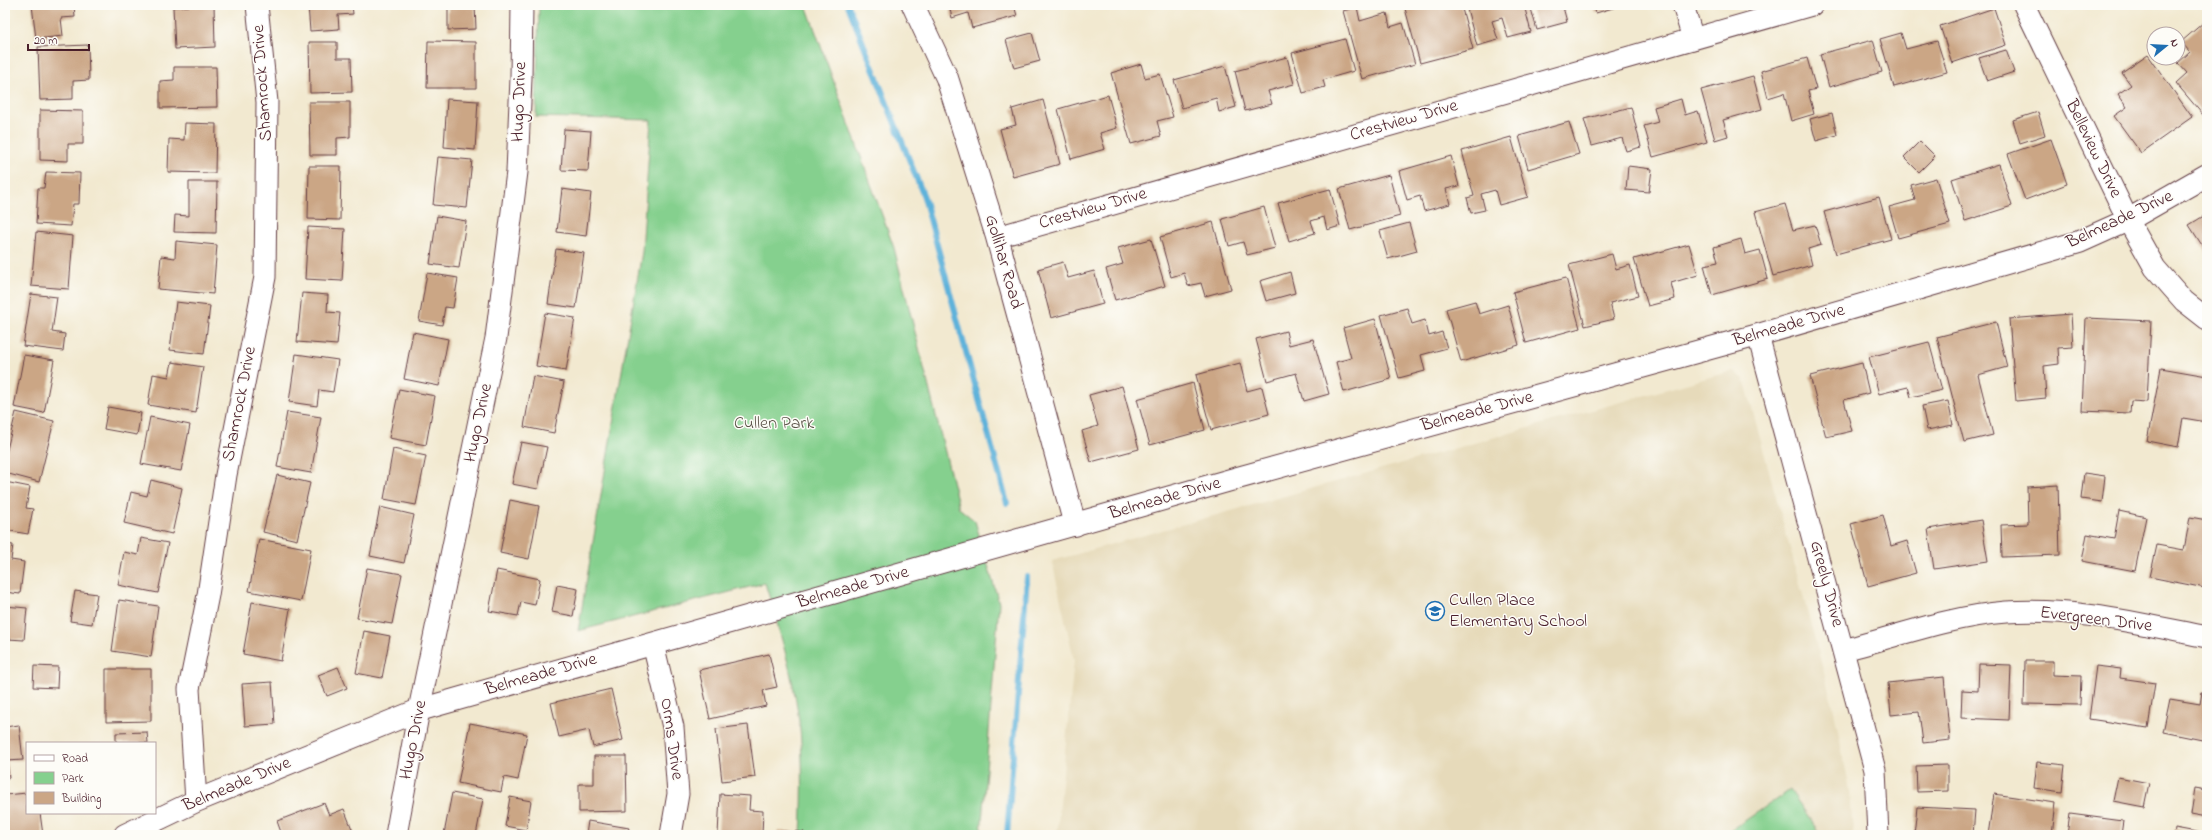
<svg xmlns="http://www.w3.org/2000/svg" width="2212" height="840" viewBox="0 0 2212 840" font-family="'Indie Flower',sans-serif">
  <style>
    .built { fill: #e6daba }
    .green { fill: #85d08e; stroke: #68785c }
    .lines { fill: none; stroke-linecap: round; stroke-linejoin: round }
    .stream { stroke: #5fb2da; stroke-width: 6 }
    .building { fill: #cba685 }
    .minor-casing { stroke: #633d44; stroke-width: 23 }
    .tertiary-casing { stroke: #633d44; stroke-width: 24 }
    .minor { stroke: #fff; stroke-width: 21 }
    .tertiary { stroke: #fff; stroke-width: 22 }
    .labels { text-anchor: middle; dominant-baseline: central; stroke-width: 3; stroke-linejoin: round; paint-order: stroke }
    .street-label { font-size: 18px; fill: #4a1f2b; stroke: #fdfcf7 }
    .park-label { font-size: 18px; fill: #5c5449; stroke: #fdfcf7 }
    .poi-label { font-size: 18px; fill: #4a1f2b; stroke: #fdfcf7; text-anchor: start }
  </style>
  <rect width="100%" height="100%" fill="#fdfcf7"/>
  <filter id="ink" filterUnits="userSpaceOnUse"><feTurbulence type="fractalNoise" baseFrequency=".025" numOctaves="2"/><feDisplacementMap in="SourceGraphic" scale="8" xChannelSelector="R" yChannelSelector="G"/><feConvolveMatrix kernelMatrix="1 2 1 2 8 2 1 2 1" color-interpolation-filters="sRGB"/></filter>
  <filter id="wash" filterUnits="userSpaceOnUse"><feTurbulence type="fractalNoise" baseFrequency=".012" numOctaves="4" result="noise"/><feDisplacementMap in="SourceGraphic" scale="16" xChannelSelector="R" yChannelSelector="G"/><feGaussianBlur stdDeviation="0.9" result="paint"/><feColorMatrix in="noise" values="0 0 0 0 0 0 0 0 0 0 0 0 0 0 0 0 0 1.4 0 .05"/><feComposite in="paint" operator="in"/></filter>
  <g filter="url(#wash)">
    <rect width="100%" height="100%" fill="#f2e9d0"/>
    <path class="built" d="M 1732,371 L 1744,379 L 1833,706 L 1850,791 L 1853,835 L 1057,835 L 1074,660 L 1052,561 Z"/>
    <g class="green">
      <path d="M 539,5 L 806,5 L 894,248 L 959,508 L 975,521 L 999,603 L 981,835 L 801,835 C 803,791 804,745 796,701 C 789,661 777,622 765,583 L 578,631 L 642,252 L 651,120 L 536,117 Z"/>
      <path d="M 1790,790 L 1821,835 L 1724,835 Z"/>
    </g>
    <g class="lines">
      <g class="stream">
        <path d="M 848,5 L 924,197 L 1007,503"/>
        <path d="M 1007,835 L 1027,577"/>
      </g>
    </g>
    <g id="blocks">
      <g class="building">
        <path d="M 32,5 L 74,5 L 75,17 L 61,18 L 63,36 L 36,39 Z"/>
        <path d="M 214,5 L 215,47 L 175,49 L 173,7 Z"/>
        <path d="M 308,5 L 352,5 L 353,14 L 338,15 L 339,29 L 310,31 Z"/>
        <path d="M 448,5 L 475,5 L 476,29 L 448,30 Z"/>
        <path d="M 949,5 L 1014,5 L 1017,16 L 972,28 L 968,13 L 952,18 Z"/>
        <path d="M 1404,5 L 1461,5 L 1473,49 L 1420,63 Z"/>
        <path d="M 1466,5 L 1524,5 L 1531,32 L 1508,38 L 1502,18 L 1492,21 L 1498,40 L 1477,46 Z"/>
        <path d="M 1530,5 L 1569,5 L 1563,7 L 1567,22 L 1537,30 Z"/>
        <path d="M 1593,5 L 1623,5 L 1596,13 Z"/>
        <path d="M 1357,7 L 1360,21 L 1387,13 L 1390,27 L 1403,23 L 1415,64 L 1362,79 L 1343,11 Z"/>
        <path d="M 1994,8 L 2006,45 L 1952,63 L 1940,26 Z"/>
        <path d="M 2204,22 L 2207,25 L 2207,112 L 2203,115 L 2176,83 L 2187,73 L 2178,63 L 2190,52 L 2181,42 Z"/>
        <path d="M 1032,33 L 1040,61 L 1014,68 L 1006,40 Z"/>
        <path d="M 1901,33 L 1906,49 L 1937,41 L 1947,72 L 1894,87 L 1880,39 Z"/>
        <path d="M 1345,39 L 1354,71 L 1323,80 L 1325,87 L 1303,93 L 1292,53 Z"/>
        <path d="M 1873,40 L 1882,72 L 1829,87 L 1820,54 Z"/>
        <path d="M 428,41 L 476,42 L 476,88 L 427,88 Z"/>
        <path d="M 309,42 L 337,42 L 337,58 L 351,58 L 352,92 L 310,93 Z"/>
        <path d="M 88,45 L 89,80 L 73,81 L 73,99 L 40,100 L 38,47 Z"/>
        <path d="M 2006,50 L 2014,72 L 1987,81 L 1979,58 Z"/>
        <path d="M 2148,55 L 2192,117 L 2141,153 L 2114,116 L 2127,107 L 2118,94 L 2131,85 L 2122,73 Z"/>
        <path d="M 1287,57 L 1294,84 L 1268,91 L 1272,104 L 1245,111 L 1235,71 Z"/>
        <path d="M 1807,58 L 1816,89 L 1808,91 L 1814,114 L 1791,121 L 1784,93 L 1768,98 L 1761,71 Z"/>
        <path d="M 1141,64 L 1145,78 L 1160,74 L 1173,117 L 1157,121 L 1161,136 L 1131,144 L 1111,73 Z"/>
        <path d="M 1225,66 L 1236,107 L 1219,112 L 1216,98 L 1182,108 L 1174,80 Z"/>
        <path d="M 174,67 L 216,67 L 217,107 L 160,108 L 160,81 L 174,80 Z"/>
        <path d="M 1753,76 L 1762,109 L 1723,120 L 1728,136 L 1715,140 L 1701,90 Z"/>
        <path d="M 1108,95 L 1117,128 L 1100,133 L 1105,149 L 1071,159 L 1058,109 Z"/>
        <path d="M 447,99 L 478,101 L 475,150 L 444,147 Z"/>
        <path d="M 1681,99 L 1685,115 L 1698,111 L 1707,142 L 1653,157 L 1644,126 L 1658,122 L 1654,107 Z"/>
        <path d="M 1043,100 L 1060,164 L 1013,177 L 1000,129 L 1016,125 L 1012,109 Z"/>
        <path d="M 309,102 L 350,102 L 350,137 L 337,138 L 337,155 L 310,155 Z"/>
        <path d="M 1631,107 L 1641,147 L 1626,151 L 1622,138 L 1592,146 L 1584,119 Z"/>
        <path d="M 40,110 L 83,111 L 83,144 L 68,144 L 68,161 L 40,160 Z"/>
        <path d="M 2038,112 L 2045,135 L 2020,143 L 2013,120 Z"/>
        <path d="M 1832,113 L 1837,135 L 1816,141 L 1810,119 Z"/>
        <path d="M 1569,122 L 1579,154 L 1528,169 L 1519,136 Z"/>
        <path d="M 185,123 L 216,124 L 215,173 L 168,172 L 169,139 L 184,140 Z"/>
        <path d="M 564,129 L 591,131 L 588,171 L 561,170 Z"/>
        <path d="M 1511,137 L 1528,197 L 1499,205 L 1495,190 L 1481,194 L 1485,210 L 1471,213 L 1467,198 L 1474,196 L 1462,151 Z"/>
        <path d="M 2051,139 L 2067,184 L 2025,200 L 2008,154 Z"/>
        <path d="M 1920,141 L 1935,156 L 1919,172 L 1904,157 Z"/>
        <path d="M 1451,156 L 1459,186 L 1446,189 L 1450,204 L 1424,211 L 1420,196 L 1407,200 L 1399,171 Z"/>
        <path d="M 438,157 L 472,160 L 467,208 L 433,205 Z"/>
        <path d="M 1999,164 L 2012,206 L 1965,221 L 1952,179 Z"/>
        <path d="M 309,166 L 341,166 L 340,220 L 308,219 Z"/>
        <path d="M 1628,166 L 1652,169 L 1649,192 L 1626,190 Z"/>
        <path d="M 46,172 L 80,173 L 79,204 L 73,204 L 71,226 L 36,224 L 38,188 L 44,188 Z"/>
        <path d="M 1389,175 L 1400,216 L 1350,230 L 1339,189 Z"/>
        <path d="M 1936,178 L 1950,224 L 1898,238 L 1889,207 L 1915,200 L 1911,185 Z"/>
        <path d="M 189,182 L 217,182 L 216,233 L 174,232 L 175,215 L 189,216 Z"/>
        <path d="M 562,189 L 591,193 L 586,236 L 557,232 Z"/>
        <path d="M 1330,189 L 1340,226 L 1327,230 L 1324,217 L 1311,221 L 1315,233 L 1289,241 L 1278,203 Z"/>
        <path d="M 1879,197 L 1891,239 L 1836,254 L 1824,212 Z"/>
        <path d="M 1785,204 L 1793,230 L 1815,225 L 1821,245 L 1808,249 L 1812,265 L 1773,276 L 1755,212 Z"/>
        <path d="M 1264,207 L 1275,248 L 1247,255 L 1243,242 L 1229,246 L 1222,219 Z"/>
        <path d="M 2207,214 L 2207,253 L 2189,225 Z"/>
        <path d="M 437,216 L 466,221 L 459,268 L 430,264 Z"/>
        <path d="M 1213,222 L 1231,289 L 1205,296 L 1201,283 L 1188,286 L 1184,273 L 1171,277 L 1160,237 Z"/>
        <path d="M 1409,223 L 1417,251 L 1388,259 L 1380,231 Z"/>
        <path d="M 308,227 L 345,229 L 342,281 L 305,279 Z"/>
        <path d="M 36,232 L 73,236 L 69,289 L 31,286 Z"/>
        <path d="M 1151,239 L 1165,286 L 1115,300 L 1106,269 L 1123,264 L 1118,248 Z"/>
        <path d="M 1741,239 L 1745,254 L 1760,250 L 1768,279 L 1712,295 L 1704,265 L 1718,262 L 1714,247 Z"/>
        <path d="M 176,241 L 217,245 L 213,294 L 158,289 L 161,256 L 175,258 Z"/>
        <path d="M 1689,244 L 1698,275 L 1671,283 L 1675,299 L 1648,306 L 1634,259 Z"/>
        <path d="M 556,249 L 584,253 L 576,308 L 548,304 Z"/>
        <path d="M 1612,254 L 1616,269 L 1630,265 L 1638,296 L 1610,303 L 1614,319 L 1585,326 L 1569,265 Z"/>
        <path d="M 1063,262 L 1068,278 L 1094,271 L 1103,304 L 1051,318 L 1038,269 Z"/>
        <path d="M 1290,272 L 1295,293 L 1266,301 L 1260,281 Z"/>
        <path d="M 427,273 L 458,278 L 453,308 L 445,307 L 442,325 L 419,321 Z"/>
        <path d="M 1566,278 L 1580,328 L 1526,343 L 1513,292 Z"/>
        <path d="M 302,293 L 328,295 L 327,312 L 340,313 L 337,345 L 297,342 Z"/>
        <path d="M 31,294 L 57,297 L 52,332 L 65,334 L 63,351 L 23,346 Z"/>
        <path d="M 1475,301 L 1479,314 L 1508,305 L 1519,345 L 1461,362 L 1446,309 Z"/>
        <path d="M 176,302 L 210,306 L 204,354 L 170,350 Z"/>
        <path d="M 1407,308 L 1412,324 L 1425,320 L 1429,336 L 1442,332 L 1447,348 L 1421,355 L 1425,371 L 1399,378 L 1381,315 Z"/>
        <path d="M 545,313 L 575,318 L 566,371 L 536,366 Z"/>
        <path d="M 2071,314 L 2073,347 L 2058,348 L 2059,364 L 2044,366 L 2046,398 L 2016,401 L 2009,319 Z"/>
        <path d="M 2086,318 L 2151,321 L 2147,402 L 2131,401 L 2130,413 L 2082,411 Z"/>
        <path d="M 1375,319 L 1391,379 L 1344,392 L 1336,362 L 1351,358 L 1343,328 Z"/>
        <path d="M 1996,322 L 2007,367 L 1978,375 L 1993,435 L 1964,442 L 1937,337 Z"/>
        <path d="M 1286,331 L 1289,345 L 1313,339 L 1329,394 L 1304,401 L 1296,373 L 1267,381 L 1256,339 Z"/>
        <path d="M 413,332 L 448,339 L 439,386 L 404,379 Z"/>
        <path d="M 1929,342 L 1942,390 L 1911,397 L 1908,387 L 1879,394 L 1869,357 Z"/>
        <path d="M 296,354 L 338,360 L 333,392 L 319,390 L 317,406 L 289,402 Z"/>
        <path d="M 24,355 L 54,360 L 44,413 L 14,407 Z"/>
        <path d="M 172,362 L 203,367 L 196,413 L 148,405 L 153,374 L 169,377 Z"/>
        <path d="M 1240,363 L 1247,391 L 1262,387 L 1269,414 L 1211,430 L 1196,375 Z"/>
        <path d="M 1862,363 L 1869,393 L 1844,400 L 1852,431 L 1826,437 L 1810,376 Z"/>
        <path d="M 2161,368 L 2207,376 L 2207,422 L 2183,418 L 2178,447 L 2147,441 Z"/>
        <path d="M 533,376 L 564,382 L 554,433 L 524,427 Z"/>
        <path d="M 1193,383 L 1205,430 L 1150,445 L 1137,399 Z"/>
        <path d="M 1122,386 L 1139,449 L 1091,462 L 1082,431 L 1098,426 L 1089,395 Z"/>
        <path d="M 399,389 L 435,396 L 426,445 L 389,438 Z"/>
        <path d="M 1948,401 L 1953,425 L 1927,430 L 1922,406 Z"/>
        <path d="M 108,407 L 141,413 L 137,435 L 104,429 Z"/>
        <path d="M 16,412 L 54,421 L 39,482 L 5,473 L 5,458 Z"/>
        <path d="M 287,412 L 321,417 L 311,473 L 277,467 Z"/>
        <path d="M 150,417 L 190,425 L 181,471 L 141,464 Z"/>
        <path d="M 521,442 L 547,447 L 538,489 L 512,484 Z"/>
        <path d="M 393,449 L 426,456 L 416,505 L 384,499 Z"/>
        <path d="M 2084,473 L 2105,476 L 2102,502 L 2081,499 Z"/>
        <path d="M 277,475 L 310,483 L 297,540 L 263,532 Z"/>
        <path d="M 151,480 L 182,488 L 172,534 L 124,523 L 131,492 L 147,496 Z"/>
        <path d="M 5,482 L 30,487 L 26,508 L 33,509 L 28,534 L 5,530 Z"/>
        <path d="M 2058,485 L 2060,555 L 2002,557 L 2001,525 L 2028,524 L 2027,487 Z"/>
        <path d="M 510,500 L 539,506 L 529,559 L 500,553 Z"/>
        <path d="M 380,507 L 414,515 L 404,563 L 370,556 Z"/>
        <path d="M 2119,511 L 2146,517 L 2135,571 L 2082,561 L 2087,534 L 2114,539 Z"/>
        <path d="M 1883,515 L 1891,546 L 1907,541 L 1916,573 L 1868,586 L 1851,524 Z"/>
        <path d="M 2190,517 L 2207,520 L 2205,588 L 2150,577 L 2157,545 L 2184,550 Z"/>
        <path d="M 1981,520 L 1988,561 L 1934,569 L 1928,529 Z"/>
        <path d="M 141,538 L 168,543 L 158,593 L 118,585 L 124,552 L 138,555 Z"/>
        <path d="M 259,539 L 311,549 L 301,601 L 249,591 Z"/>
        <path d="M 5,544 L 13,545 L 11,560 L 24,562 L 20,594 L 5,592 Z"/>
        <path d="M 367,568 L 402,574 L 392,624 L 357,618 Z"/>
        <path d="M 497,570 L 540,579 L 535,605 L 521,602 L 518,616 L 489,611 Z"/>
        <path d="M 557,585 L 578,589 L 573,616 L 552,612 Z"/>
        <path d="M 75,591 L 97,594 L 92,624 L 70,621 Z"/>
        <path d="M 119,600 L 158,606 L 151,657 L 112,651 Z"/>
        <path d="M 252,602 L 290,609 L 281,661 L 243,654 Z"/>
        <path d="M 5,606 L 27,608 L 24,640 L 8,639 L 7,655 L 5,655 Z"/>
        <path d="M 364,631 L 390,636 L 382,678 L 356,673 Z"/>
        <path d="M 769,654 L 777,687 L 763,690 L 766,706 L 710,719 L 699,670 Z"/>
        <path d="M 2025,661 L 2053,661 L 2053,675 L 2081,676 L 2080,705 L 2024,704 Z"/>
        <path d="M 1979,664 L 2011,665 L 2009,720 L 1961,718 L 1962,690 L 1978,691 Z"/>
        <path d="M 34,666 L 58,667 L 57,688 L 33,687 Z"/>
        <path d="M 2096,666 L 2121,669 L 2120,678 L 2155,683 L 2148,728 L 2089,719 Z"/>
        <path d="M 338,667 L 347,688 L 327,696 L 318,675 Z"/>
        <path d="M 106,669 L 151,669 L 151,721 L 106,722 Z"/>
        <path d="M 1944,677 L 1950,740 L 1923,743 L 1919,712 L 1891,715 L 1888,683 Z"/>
        <path d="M 272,682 L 275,724 L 245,726 L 242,684 Z"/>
        <path d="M 611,689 L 623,740 L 593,747 L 589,730 L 559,737 L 551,703 Z"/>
        <path d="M 2202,692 L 2207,693 L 2207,741 L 2163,732 L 2170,699 L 2200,704 Z"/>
        <path d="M 470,723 L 527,734 L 518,780 L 504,777 L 501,792 L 458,783 Z"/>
        <path d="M 19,725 L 23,760 L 7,761 L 9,778 L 5,779 L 5,727 Z"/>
        <path d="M 748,725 L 755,777 L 722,781 L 716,729 Z"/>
        <path d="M 147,732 L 148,743 L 116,743 L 116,733 Z"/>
        <path d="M 594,756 L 626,756 L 627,811 L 579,812 L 579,784 L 594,784 Z"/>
        <path d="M 2037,762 L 2065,765 L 2062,792 L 2034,788 Z"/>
        <path d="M 1948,765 L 1948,791 L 1917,792 L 1916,766 Z"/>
        <path d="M 2118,777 L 2149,783 L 2144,807 L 2113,801 Z"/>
        <path d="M 2195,788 L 2207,790 L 2207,817 L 2191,814 Z"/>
        <path d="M 27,793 L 27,813 L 40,813 L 43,835 L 5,835 L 5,795 Z"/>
        <path d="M 452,793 L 483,799 L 476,835 L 444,834 Z"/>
        <path d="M 720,794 L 750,796 L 749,810 L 763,811 L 762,835 L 718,835 Z"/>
        <path d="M 1994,794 L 2056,803 L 2052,835 L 1988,835 Z"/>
        <path d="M 510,797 L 531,801 L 526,830 L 505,826 Z"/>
        <path d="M 324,803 L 329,815 L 344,809 L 354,834 L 282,835 L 277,821 Z"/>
        <path d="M 1917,807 L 1975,810 L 1973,835 L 1914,835 Z"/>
        <path d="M 2070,814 L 2123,821 L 2121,835 L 2067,835 Z"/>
        <path d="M 588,821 L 629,828 L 627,835 L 586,835 Z"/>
        <path d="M 2175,828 L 2207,834 L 2207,835 L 2174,835 Z"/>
        <path d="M 778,831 L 804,832 L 803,835 L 777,835 Z"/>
      </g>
    </g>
  </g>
  <g filter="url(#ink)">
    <use href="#blocks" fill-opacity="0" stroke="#633d44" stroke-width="1"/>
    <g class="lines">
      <g class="minor-casing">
        <g id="minor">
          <path d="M 1683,5 L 1693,39"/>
          <path d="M 2024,5 L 2128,220 L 2155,268 L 2184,301 L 2207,319"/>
          <path d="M 997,237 L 1812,5"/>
          <path d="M 1758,335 L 1875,770 L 1878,835"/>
          <path d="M 653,644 L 673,727 L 678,794 L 671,835"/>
          <path d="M 1844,650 C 1897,636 1952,616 2006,612 C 2074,607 2141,624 2207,637"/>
          <path d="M 196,801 L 189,689 L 208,595 L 226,475 L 265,277 L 267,102 L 257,5"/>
          <path d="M 396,835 L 419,710 L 496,338 L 517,172 L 521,78 L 522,5"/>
        </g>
      </g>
      <g class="tertiary-casing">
        <g id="tertiary">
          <path d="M 913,5 L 947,78 L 997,237 L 1075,525"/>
          <path d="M 125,835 L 196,801 L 419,710 L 1234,479 L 1758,335 L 2079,242 L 2128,220 L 2207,175"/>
        </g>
      </g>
      <use href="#minor" class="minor"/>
      <use href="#tertiary" class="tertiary"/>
    </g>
  </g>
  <defs>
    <g id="school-ring" transform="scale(1)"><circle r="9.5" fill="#fdfcf7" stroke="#1f6fb2" stroke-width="1.5"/><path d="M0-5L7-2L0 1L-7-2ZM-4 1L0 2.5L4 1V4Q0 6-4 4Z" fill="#1f6fb2"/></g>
  </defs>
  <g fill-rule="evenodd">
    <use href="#school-ring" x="1435" y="611"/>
  </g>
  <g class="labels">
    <g class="street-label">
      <text transform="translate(263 83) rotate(-94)">Shamrock Drive</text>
      <text transform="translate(520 102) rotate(-88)">Hugo Drive</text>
      <text transform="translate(1404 121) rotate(-16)">Crestview Drive</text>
      <text transform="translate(2093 149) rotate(64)">Belleview Drive</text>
      <text transform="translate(1093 209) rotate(-16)">Crestview Drive</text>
      <text transform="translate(2120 220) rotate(-25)">Belmeade Drive</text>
      <text transform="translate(1003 262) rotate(74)">Gollihar Road</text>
      <text transform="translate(1789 326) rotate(-16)">Belmeade Drive</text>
      <text transform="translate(240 404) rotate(-79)">Shamrock Drive</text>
      <text transform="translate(1477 412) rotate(-15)">Belmeade Drive</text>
      <text transform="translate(479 423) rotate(-78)">Hugo Drive</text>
      <text transform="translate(1165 499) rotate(-16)">Belmeade Drive</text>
      <text transform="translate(1826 584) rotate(75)">Greely Drive</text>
      <text transform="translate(853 588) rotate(-16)">Belmeade Drive</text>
      <text transform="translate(2096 620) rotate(7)">Evergreen Drive</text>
      <text transform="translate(541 675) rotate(-16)">Belmeade Drive</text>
      <text transform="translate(671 739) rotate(82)">Orms Drive</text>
      <text transform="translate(414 740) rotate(-79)">Hugo Drive</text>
      <text transform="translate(237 785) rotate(-23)">Belmeade Drive</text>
    </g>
    <g class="park-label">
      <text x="774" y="424">Cullen Park</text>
    </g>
    <g class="poi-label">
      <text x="1449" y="601">Cullen Place<tspan x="1449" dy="21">Elementary School</tspan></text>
    </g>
  </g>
  <rect width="2212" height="840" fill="none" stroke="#fdfcf7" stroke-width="20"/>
  <rect x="26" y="742" width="130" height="72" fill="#fdfcf7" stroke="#b5a4a5"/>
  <rect x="34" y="755" width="20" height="6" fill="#ffffff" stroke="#b5a4a5"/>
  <text x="62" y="762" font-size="12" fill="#4a1f2b">Road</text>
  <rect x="34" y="772" width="20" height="12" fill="#85d08e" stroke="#b5a4a5"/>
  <text x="62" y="782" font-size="12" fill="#4a1f2b">Park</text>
  <rect x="34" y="792" width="20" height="12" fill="#cba685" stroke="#b5a4a5"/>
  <text x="62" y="802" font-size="12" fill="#4a1f2b">Building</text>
  <g transform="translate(2166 46) rotate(72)"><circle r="19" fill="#fdfcf7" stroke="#b5a4a5"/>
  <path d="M0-3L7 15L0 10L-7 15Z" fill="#1f6fb2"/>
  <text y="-6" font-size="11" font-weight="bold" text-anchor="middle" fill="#4a1f2b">N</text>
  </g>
  <path d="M28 44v6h61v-6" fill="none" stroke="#4a1f2b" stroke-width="2"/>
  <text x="34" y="44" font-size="12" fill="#4a1f2b" stroke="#fdfcf7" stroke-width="3" paint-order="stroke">20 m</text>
</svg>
